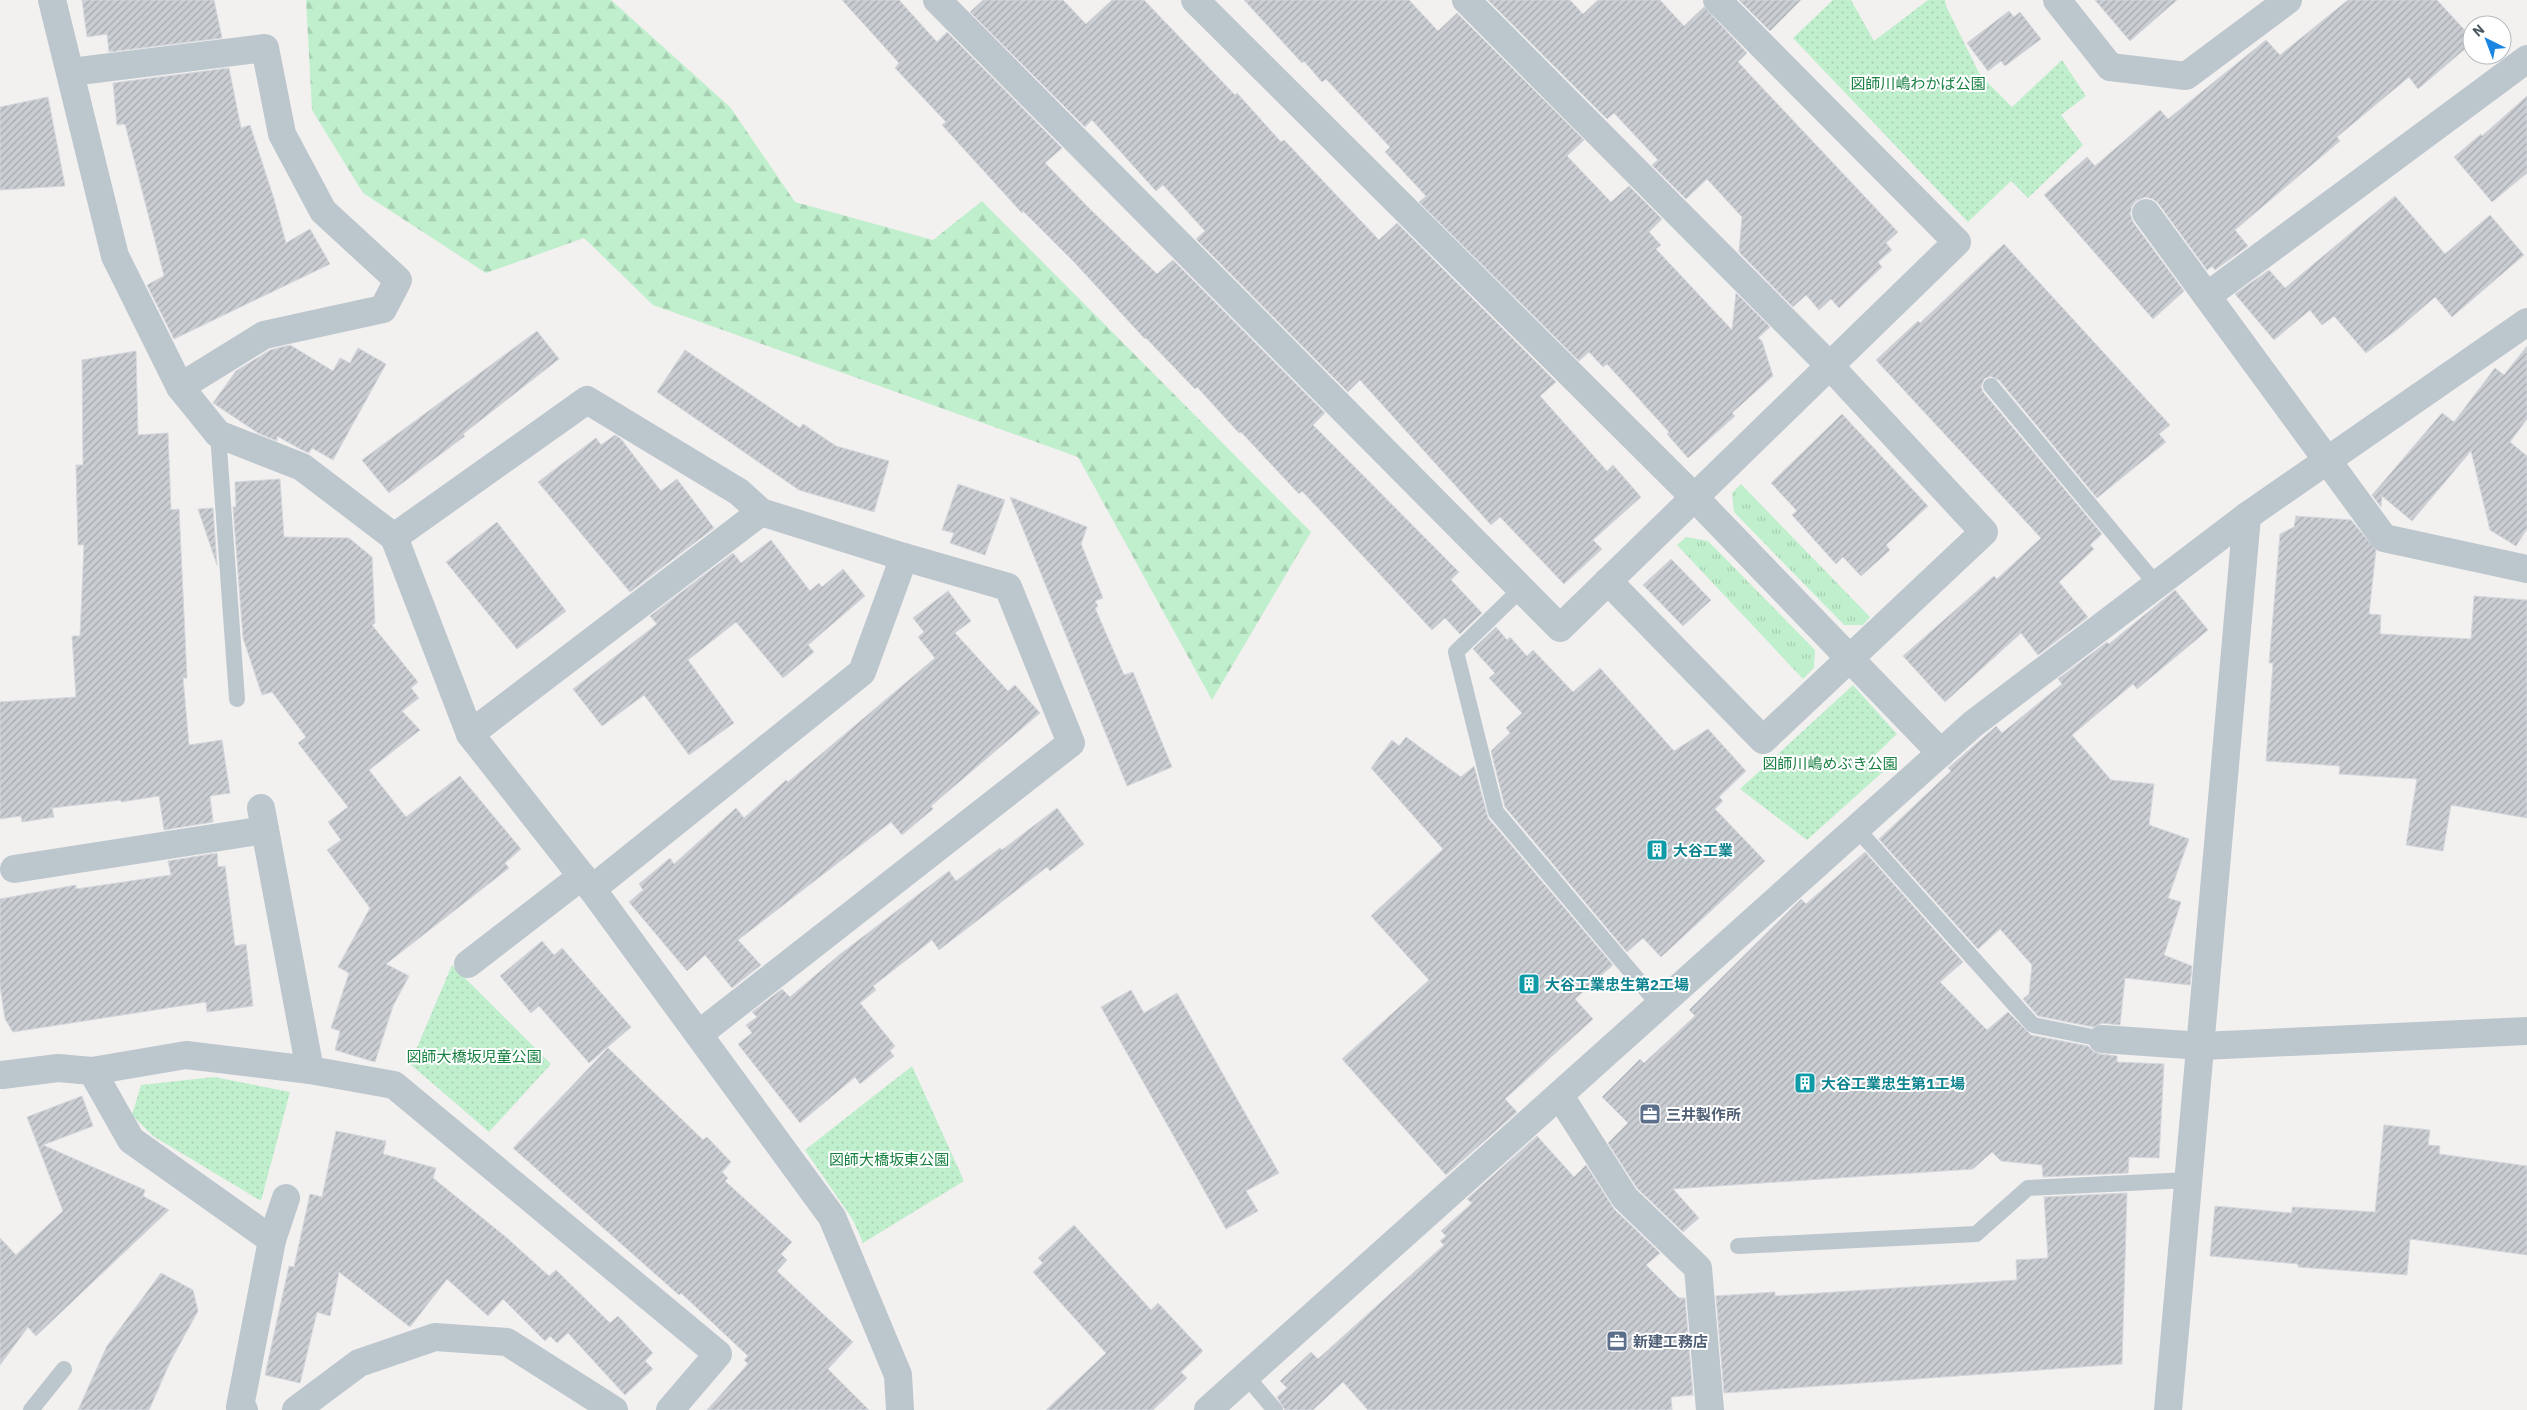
<svg xmlns="http://www.w3.org/2000/svg" width="2527" height="1410" viewBox="0 0 2527 1410" font-family="'IBM Plex Sans','Noto Sans JP',sans-serif">
  <style>
    .grass { fill: url(#grass-tufts) }
    .forest { fill: url(#forest-firs) }
    .park { fill: url(#park-dots) }
    .building { fill: url(#building-hatch); stroke: #d4d7dc }
    .lines { fill: none; stroke-linecap: round; stroke-linejoin: round }
    .service { stroke: #bcc6cd; stroke-width: 16 }
    .minor { stroke: #bcc6cd; stroke-width: 28 }
    .labels { text-anchor: middle; dominant-baseline: central; stroke-width: 4; stroke-linejoin: round; paint-order: stroke }
    .park-label { font-size: 15px; fill: #188041; stroke: #fff }
    .culture-label { font-size: 15px; font-weight: bold; fill: #0d838f; stroke: #fff; text-anchor: start }
    .service-label { font-size: 15px; font-weight: bold; fill: #4e5e75; stroke: #fff; text-anchor: start }
  </style>
  <defs>
    <pattern id="grass-tufts" width="24" height="20" patternUnits="userSpaceOnUse" patternTransform="scale(1.25)"><rect width="24" height="20" fill="#c0efcd"/><path d="M3 7l-1-3M5 7V3M7 7l1-3M15 17l-1-3M17 17v-4M19 17l1-3" fill="none" stroke="#a6cfb2"/></pattern>
    <pattern id="forest-firs" width="22" height="20" patternUnits="userSpaceOnUse" patternTransform="scale(1.25)"><rect width="22" height="20" fill="#c0efcd"/><path d="M5 1l3.5 6h-7zM16 11l3.5 6h-7z" fill="#a6cfb2"/></pattern>
    <pattern id="park-dots" width="8" height="8" patternUnits="userSpaceOnUse" patternTransform="scale(1.25)"><rect width="8" height="8" fill="#c0efcd"/><path d="M2 2h.1M6 6h.1" fill="none" stroke="#a6cfb2" stroke-width="1.8" stroke-linecap="round"/></pattern>
    <pattern id="building-hatch" width="6" height="6" patternUnits="userSpaceOnUse" patternTransform="scale(1.25)"><rect width="6" height="6" fill="#caced3"/><path d="M-1 1l2-2M0 6l6-6M5 7l2-2" fill="none" stroke="#a6aaae"/></pattern>
  </defs>
  <rect width="100%" height="100%" fill="#f3f0f0"/>
  <g class="grass">
    <path d="M 1741,484 L 1870,617 L 1863,625 L 1844,625 L 1734,512 L 1732,493 Z"/>
    <path d="M 1686,537 L 1708,541 L 1815,650 L 1814,668 L 1803,679 L 1677,545 Z"/>
  </g>
  <path class="forest" d="M 306,0 L 611,0 L 730,107 L 795,202 L 933,240 L 982,201 L 1311,532 L 1212,700 L 1078,457 L 653,305 L 584,238 L 486,273 L 363,193 L 312,110 Z"/>
  <g class="park">
    <path d="M 1833,0 L 1851,0 L 1874,41 L 1928,0 L 1945,0 L 1946,6 L 1980,75 L 2012,107 L 2062,60 L 2086,96 L 2061,115 L 2083,145 L 2028,198 L 2011,181 L 1968,222 L 1793,38 Z"/>
    <path d="M 1853,685 L 1897,734 L 1875,755 L 1886,769 L 1807,840 L 1740,789 Z"/>
    <path d="M 452,965 L 551,1064 L 489,1132 L 410,1064 Z"/>
    <path d="M 912,1066 L 964,1181 L 863,1243 L 853,1220 L 805,1150 Z"/>
    <path d="M 214,1077 L 290,1092 L 261,1201 L 153,1136 L 132,1115 L 141,1085 Z"/>
  </g>
  <g class="building">
    <path d="M 82,0 L 214,0 L 222,38 L 109,52 L 107,34 L 87,37 Z"/>
    <path d="M 842,0 L 899,0 L 937,42 L 947,32 L 1062,148 L 1045,163 L 1090,209 L 1157,274 L 1173,260 L 1325,413 L 1313,425 L 1459,572 L 1451,580 L 1482,613 L 1460,634 L 1445,618 L 1432,630 L 1302,491 L 1299,494 L 1241,432 L 1239,433 L 1197,387 L 1195,389 L 1146,338 L 1145,339 L 1075,263 L 1023,211 L 1022,213 L 942,125 L 946,122 L 895,68 L 899,63 Z"/>
    <path d="M 983,0 L 1063,0 L 1086,24 L 1112,0 L 1144,0 L 1235,95 L 1237,93 L 1281,142 L 1284,140 L 1379,240 L 1397,223 L 1556,382 L 1540,396 L 1607,471 L 1613,465 L 1641,497 L 1593,540 L 1602,549 L 1564,584 L 1500,517 L 1491,525 L 1360,380 L 1348,392 L 1196,239 L 1205,231 L 1163,185 L 1156,191 L 1092,120 L 1085,127 L 970,12 Z"/>
    <path d="M 1244,0 L 1409,0 L 1438,31 L 1457,13 L 1584,140 L 1567,156 L 1611,202 L 1629,186 L 1662,219 L 1649,232 L 1661,245 L 1656,249 L 1732,330 L 1736,293 L 1770,327 L 1758,338 L 1762,341 L 1773,376 L 1732,413 L 1735,416 L 1688,458 L 1667,434 L 1669,432 L 1607,364 L 1603,367 L 1589,352 L 1579,361 L 1419,202 L 1426,196 L 1385,152 L 1390,147 L 1326,79 L 1322,82 L 1304,61 L 1302,63 Z"/>
    <path d="M 1488,0 L 1570,0 L 1583,14 L 1598,0 L 1660,0 L 1684,26 L 1704,7 L 1747,53 L 1738,62 L 1898,232 L 1886,243 L 1892,250 L 1878,262 L 1882,267 L 1839,308 L 1831,299 L 1819,310 L 1806,295 L 1793,307 L 1739,252 L 1742,217 L 1707,179 L 1686,199 L 1652,165 L 1658,160 L 1614,113 L 1607,119 Z"/>
    <path d="M 1739,0 L 1801,0 L 1770,31 Z"/>
    <path d="M 2095,0 L 2177,0 L 2130,41 Z"/>
    <path d="M 2348,0 L 2437,0 L 2472,38 L 2472,43 L 2418,89 L 2409,77 L 2337,137 L 2340,141 L 2235,230 L 2248,246 L 2215,270 L 2212,266 L 2207,270 L 2158,203 L 2153,199 L 2145,197 L 2136,201 L 2132,206 L 2130,214 L 2133,222 L 2184,291 L 2153,319 L 2044,195 L 2087,157 L 2095,166 L 2160,110 L 2168,119 L 2266,40 L 2280,55 Z"/>
    <path d="M 2009,11 L 2014,17 L 2020,12 L 2041,39 L 2005,66 L 2001,61 L 1988,71 L 1967,43 Z"/>
    <path d="M 229,68 L 241,128 L 250,125 L 274,199 L 286,243 L 310,229 L 330,264 L 174,339 L 147,285 L 164,276 L 125,124 L 117,125 L 113,83 Z"/>
    <path d="M 2527,96 L 2527,173 L 2492,202 L 2454,157 L 2481,134 L 2482,136 Z"/>
    <path d="M 48,97 L 65,186 L 0,190 L 0,107 Z"/>
    <path d="M 2395,196 L 2445,254 L 2490,215 L 2524,255 L 2452,317 L 2435,297 L 2399,328 L 2366,353 L 2334,316 L 2322,325 L 2310,310 L 2274,340 L 2235,294 L 2269,270 L 2285,288 Z"/>
    <path d="M 2004,244 L 2170,425 L 2159,434 L 2166,442 L 2097,498 L 1999,380 L 1990,376 L 1984,379 L 1981,387 L 1983,392 L 2102,534 L 2090,545 L 2094,549 L 2059,582 L 2088,617 L 2038,655 L 2021,633 L 1945,702 L 1903,656 L 1994,576 L 1997,579 L 2041,538 L 1876,360 L 1918,321 L 1920,323 Z"/>
    <path d="M 537,331 L 559,359 L 463,434 L 465,436 L 389,493 L 362,460 Z"/>
    <path d="M 290,345 L 333,371 L 340,358 L 350,363 L 358,348 L 386,364 L 333,460 L 312,448 L 309,453 L 302,450 L 277,436 L 277,441 L 258,433 L 213,403 L 236,371 L 270,350 Z"/>
    <path d="M 2527,346 L 2527,419 L 2510,442 L 2527,456 L 2527,529 L 2516,546 L 2490,530 L 2471,451 L 2412,521 L 2382,496 L 2381,507 L 2372,495 L 2442,413 L 2454,422 L 2495,368 L 2504,375 Z"/>
    <path d="M 685,350 L 800,428 L 803,424 L 836,446 L 889,461 L 874,512 L 799,490 L 657,392 Z"/>
    <path d="M 136,351 L 138,435 L 168,433 L 171,510 L 179,509 L 187,678 L 183,678 L 189,745 L 222,740 L 230,793 L 210,796 L 213,822 L 164,830 L 159,796 L 121,802 L 121,800 L 52,808 L 54,817 L 22,822 L 21,816 L 0,819 L 0,702 L 76,697 L 72,636 L 80,636 L 84,545 L 78,545 L 76,465 L 83,465 L 82,360 Z"/>
    <path d="M 1842,414 L 1928,506 L 1886,545 L 1890,550 L 1861,576 L 1843,557 L 1836,564 L 1792,515 L 1797,511 L 1771,483 Z"/>
    <path d="M 615,435 L 621,439 L 661,491 L 677,479 L 714,528 L 630,592 L 538,482 L 596,438 L 601,445 Z"/>
    <path d="M 280,479 L 284,537 L 349,538 L 372,557 L 375,623 L 372,625 L 418,682 L 411,688 L 419,698 L 402,711 L 420,730 L 369,770 L 406,817 L 460,776 L 521,849 L 505,863 L 509,868 L 386,964 L 409,976 L 393,1006 L 375,1062 L 335,1050 L 340,1031 L 331,1028 L 349,973 L 338,967 L 370,908 L 327,850 L 341,840 L 328,822 L 348,807 L 298,743 L 306,737 L 272,692 L 262,695 L 243,638 L 233,507 L 236,507 L 235,482 Z"/>
    <path d="M 958,484 L 1005,500 L 985,555 L 950,543 L 954,533 L 942,530 Z"/>
    <path d="M 1010,497 L 1087,527 L 1081,544 L 1103,598 L 1095,601 L 1098,606 L 1095,608 L 1124,675 L 1133,672 L 1172,767 L 1127,786 Z"/>
    <path d="M 213,508 L 217,565 L 198,509 Z"/>
    <path d="M 2296,516 L 2351,520 L 2376,550 L 2369,614 L 2381,615 L 2380,634 L 2471,639 L 2474,596 L 2527,600 L 2527,818 L 2451,805 L 2443,851 L 2406,845 L 2417,779 L 2339,774 L 2340,766 L 2266,761 L 2273,663 L 2269,663 L 2280,534 L 2294,527 Z"/>
    <path d="M 497,522 L 566,611 L 517,649 L 446,562 Z"/>
    <path d="M 771,540 L 810,591 L 819,583 L 822,587 L 843,569 L 865,596 L 808,645 L 814,652 L 783,678 L 736,622 L 688,660 L 734,723 L 689,755 L 644,695 L 602,726 L 573,689 L 657,624 L 650,616 L 733,553 L 741,563 Z"/>
    <path d="M 1671,559 L 1711,600 L 1683,626 L 1643,585 Z"/>
    <path d="M 2175,590 L 2208,630 L 2137,689 L 2133,684 L 2072,735 L 2111,780 L 2154,784 L 2149,825 L 2189,839 L 2168,898 L 2181,902 L 2164,955 L 2192,966 L 2190,985 L 2125,978 L 2120,1025 L 2103,1023 L 2093,1027 L 2038,1016 L 2023,999 L 2029,994 L 2032,965 L 2000,929 L 1978,949 L 1879,839 L 1951,771 L 1948,768 L 1993,729 L 1996,726 L 2002,733 L 2062,684 L 2058,679 L 2107,642 L 2109,644 Z"/>
    <path d="M 948,591 L 971,621 L 955,633 L 1008,691 L 1015,685 L 1040,713 L 931,806 L 933,809 L 902,835 L 891,822 L 738,940 L 761,965 L 732,988 L 705,955 L 687,971 L 629,902 L 643,890 L 639,884 L 670,858 L 674,864 L 736,808 L 744,818 L 786,780 L 788,782 L 935,658 L 918,637 L 924,632 L 913,618 Z"/>
    <path d="M 1496,627 L 1507,640 L 1510,637 L 1527,656 L 1533,650 L 1573,692 L 1600,668 L 1674,751 L 1708,729 L 1746,771 L 1719,797 L 1723,801 L 1715,809 L 1765,861 L 1661,957 L 1643,938 L 1627,952 L 1505,807 L 1491,751 L 1510,733 L 1506,728 L 1522,713 L 1489,678 L 1495,673 L 1473,649 Z"/>
    <path d="M 1406,737 L 1461,777 L 1474,766 L 1488,818 L 1613,965 L 1575,999 L 1593,1019 L 1505,1099 L 1517,1112 L 1446,1175 L 1342,1059 L 1429,980 L 1371,916 L 1443,849 L 1371,768 L 1392,740 L 1399,746 Z"/>
    <path d="M 1057,808 L 1084,844 L 1050,871 L 1047,867 L 939,950 L 932,940 L 873,986 L 876,990 L 860,1003 L 895,1046 L 890,1051 L 894,1056 L 860,1084 L 855,1077 L 800,1123 L 738,1044 L 752,1033 L 746,1025 L 757,1017 L 752,1012 L 782,989 L 790,997 L 839,955 L 949,871 L 956,881 L 1000,848 L 1002,850 Z"/>
    <path d="M 1865,852 L 1963,962 L 1940,982 L 1987,1030 L 2008,1012 L 2031,1035 L 2088,1046 L 2094,1052 L 2100,1054 L 2117,1056 L 2117,1062 L 2164,1064 L 2159,1158 L 2129,1157 L 2128,1173 L 2043,1177 L 2042,1165 L 2001,1161 L 1992,1152 L 1973,1169 L 1673,1189 L 1699,1218 L 1683,1232 L 1637,1188 L 1608,1143 L 1628,1123 L 1602,1097 L 1640,1059 L 1644,1063 L 1695,1016 L 1689,1010 L 1796,904 L 1801,899 L 1806,904 Z"/>
    <path d="M 217,853 L 218,867 L 225,866 L 235,946 L 246,944 L 253,1006 L 207,1012 L 206,1002 L 13,1032 L 5,1019 L 0,986 L 0,899 L 76,885 L 76,889 L 171,875 L 168,861 Z"/>
    <path d="M 542,941 L 554,955 L 562,948 L 631,1027 L 589,1063 L 539,1006 L 531,1013 L 500,976 Z"/>
    <path d="M 1131,990 L 1144,1013 L 1177,993 L 1279,1173 L 1246,1191 L 1258,1211 L 1226,1229 L 1101,1007 Z"/>
    <path d="M 608,1048 L 703,1140 L 707,1137 L 731,1162 L 722,1172 L 728,1178 L 725,1181 L 792,1242 L 781,1254 L 787,1260 L 777,1271 L 853,1342 L 828,1369 L 869,1410 L 707,1410 L 748,1364 L 744,1360 L 748,1356 L 681,1293 L 679,1295 L 513,1148 Z"/>
    <path d="M 82,1096 L 93,1126 L 43,1145 L 145,1190 L 143,1196 L 169,1210 L 36,1336 L 28,1327 L 0,1365 L 0,1238 L 16,1255 L 63,1211 L 27,1117 Z"/>
    <path d="M 2384,1125 L 2430,1130 L 2428,1145 L 2440,1146 L 2439,1154 L 2527,1166 L 2527,1255 L 2410,1239 L 2407,1275 L 2298,1267 L 2298,1264 L 2210,1256 L 2215,1206 L 2292,1213 L 2292,1207 L 2375,1212 Z"/>
    <path d="M 336,1131 L 386,1141 L 383,1154 L 436,1168 L 433,1178 L 507,1238 L 549,1276 L 556,1270 L 610,1323 L 618,1316 L 653,1353 L 645,1361 L 653,1369 L 625,1395 L 568,1333 L 557,1343 L 550,1336 L 545,1341 L 503,1299 L 488,1316 L 447,1279 L 410,1327 L 339,1272 L 330,1316 L 317,1312 L 300,1383 L 265,1375 L 289,1266 L 294,1267 L 310,1194 L 322,1197 Z"/>
    <path d="M 1537,1136 L 1574,1177 L 1586,1165 L 1614,1209 L 1660,1253 L 1646,1265 L 1679,1298 L 1685,1298 L 1693,1395 L 1671,1397 L 1672,1410 L 1368,1410 L 1343,1382 L 1313,1410 L 1285,1410 L 1277,1397 L 1287,1388 L 1280,1381 L 1311,1352 L 1318,1359 L 1444,1245 L 1440,1241 L 1446,1236 L 1441,1231 L 1472,1203 L 1467,1199 Z"/>
    <path d="M 2127,1193 L 2122,1364 L 1724,1393 L 1716,1296 L 1775,1292 L 1775,1296 L 2017,1280 L 2016,1260 L 2048,1258 L 2044,1197 Z"/>
    <path d="M 1074,1225 L 1151,1310 L 1158,1303 L 1203,1351 L 1181,1372 L 1187,1378 L 1153,1410 L 1046,1410 L 1106,1353 L 1033,1272 L 1043,1263 L 1038,1258 Z"/>
    <path d="M 161,1273 L 193,1290 L 198,1311 L 171,1360 L 149,1410 L 78,1410 L 107,1346 Z"/>
  </g>
  <g class="lines">
    <g class="service">
      <path d="M 1991,386 L 2156,584"/>
      <path d="M 218,434 L 237,699"/>
      <path d="M 1520,590 L 1456,652 L 1496,812 L 1660,1006"/>
      <path d="M 1857,829 L 2033,1025 L 2102,1039"/>
      <path d="M 1738,1246 L 1976,1234 L 2028,1188 L 2189,1180"/>
      <path d="M 1247,1377 L 1275,1410"/>
      <path d="M 31,1410 L 64,1369"/>
    </g>
    <g class="minor">
      <path d="M 52,0 L 115,256 L 180,387 L 218,434 L 302,467 L 394,537 L 470,734 L 592,889 L 832,1217 L 898,1375 L 900,1410"/>
      <path d="M 937,0 L 1560,628 L 1957,242 L 1717,0"/>
      <path d="M 1195,0 L 1694,497 L 1941,753"/>
      <path d="M 1466,0 L 1830,366 L 1984,532 L 1763,740 L 1608,581"/>
      <path d="M 2057,0 L 2110,67 L 2186,76 L 2288,0"/>
      <path d="M 71,72 L 265,48 L 282,134 L 323,211 L 398,280 L 383,309 L 264,335 L 180,387"/>
      <path d="M 2146,213 L 2384,538 L 2527,569"/>
      <path d="M 2207,296 L 2527,59"/>
      <path d="M 394,537 L 587,400 L 739,492 L 761,512 L 904,557 L 1008,587 L 1071,743 L 699,1034"/>
      <path d="M 470,734 L 761,512"/>
      <path d="M 261,808 L 310,1070"/>
      <path d="M 14,869 L 265,830"/>
      <path d="M 592,889 L 862,672 L 904,557"/>
      <path d="M 468,964 L 582,876"/>
      <path d="M 2102,1039 L 2202,1046 L 2527,1031"/>
      <path d="M 92,1071 L 131,1140 L 272,1240 L 240,1407 L 244,1410"/>
      <path d="M 2,1075 L 58,1068 L 92,1071 L 186,1055 L 310,1070 L 394,1085 L 718,1354 L 670,1410"/>
      <path d="M 1560,1096 L 1625,1198 L 1698,1268 L 1710,1410"/>
      <path d="M 272,1240 L 286,1198"/>
      <path d="M 296,1410 L 359,1363 L 435,1337 L 507,1342 L 614,1410"/>
      <path d="M 1208,1410 L 1973,724 L 2247,516 L 2527,322"/>
      <path d="M 2168,1410 L 2247,516"/>
    </g>
  </g>
  <defs>
    <g id="building-square" transform="scale(1.125)"><rect x="-9" y="-9" width="18" height="18" rx="4" fill="#0f9aa8" stroke="#fff"/><path d="M-4-6H4V6H1V3H-1V6H-4ZM-2.5-4.3h1.7v1.8h-1.7ZM.8-4.3h1.7v1.8H.8ZM-2.5-1h1.7V.8h-1.7ZM.8-1h1.7V.8H.8Z" fill="#fff"/></g>
    <g id="office-square" transform="scale(1.125)"><rect x="-9" y="-9" width="18" height="18" rx="4" fill="#5c6f8a" stroke="#fff"/><path d="M-6-3h4V-5.5h4V-3h4V5H-6ZM-1-4.5V-3h2v-1.5ZM-6 0V1H6V0Z" fill="#fff"/></g>
  </defs>
  <g fill-rule="evenodd">
    <use href="#building-square" x="1657" y="850"/>
    <use href="#building-square" x="1529" y="984"/>
    <use href="#building-square" x="1805" y="1083"/>
    <use href="#office-square" x="1650" y="1114"/>
    <use href="#office-square" x="1617" y="1341"/>
  </g>
  <g class="labels">
    <g class="park-label">
      <text x="1918" y="83">図師川嶋わかば公園</text>
      <text x="1830" y="763">図師川嶋めぶき公園</text>
      <text x="474" y="1056">図師大橋坂児童公園</text>
      <text x="889" y="1159">図師大橋坂東公園</text>
    </g>
    <g class="culture-label">
      <text x="1673" y="850">大谷工業</text>
      <text x="1545" y="984">大谷工業忠生第2工場</text>
      <text x="1821" y="1083">大谷工業忠生第1工場</text>
    </g>
    <g class="service-label">
      <text x="1666" y="1114">三井製作所</text>
      <text x="1633" y="1341">新建工務店</text>
    </g>
  </g>
  <g transform="translate(2487 40) rotate(318)"><circle r="24" fill="#ffffff" stroke="#b6bbbf"/>
  <path d="M0-4L9 19L0 12L-9 19Z" fill="#1a86e2"/>
  <text y="-8" font-size="14" font-weight="bold" text-anchor="middle" fill="#48565e">N</text>
  </g>
</svg>
